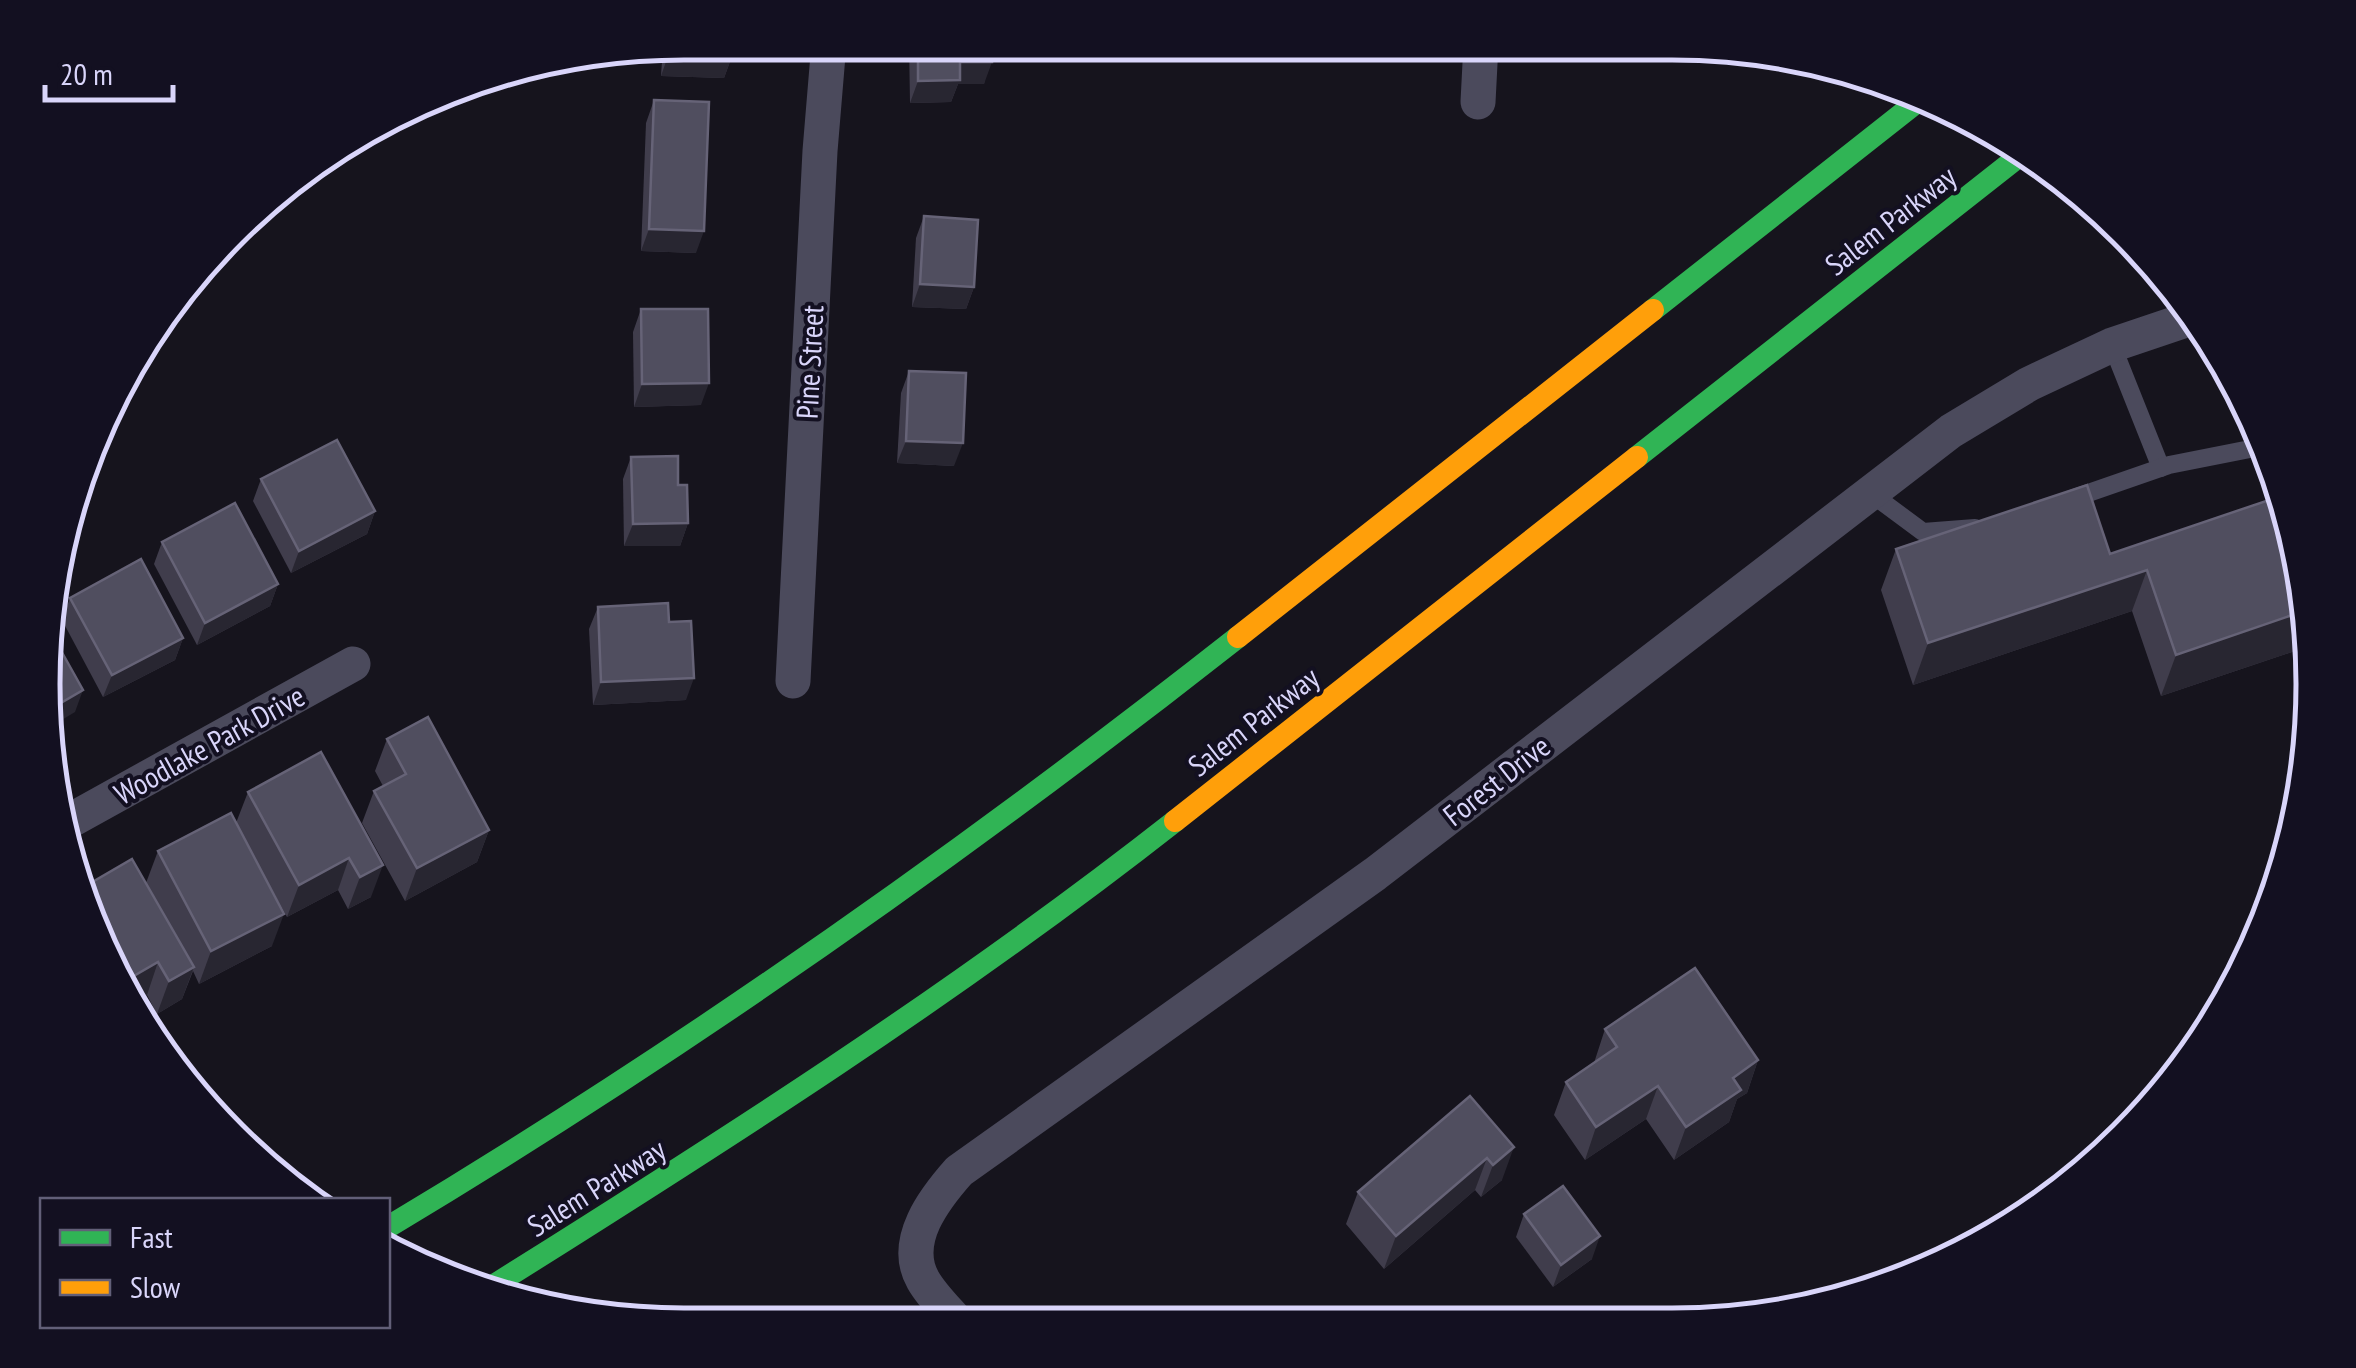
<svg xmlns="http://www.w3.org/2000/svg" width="2356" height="1368" viewBox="0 0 2356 1368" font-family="'PT Sans Narrow',sans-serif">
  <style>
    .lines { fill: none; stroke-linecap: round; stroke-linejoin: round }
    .lane { stroke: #4b4a5c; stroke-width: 18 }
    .street { stroke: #4b4a5c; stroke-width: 35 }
    .fast { stroke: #30b455; stroke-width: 22 }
    .slow { stroke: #ff9f0a; stroke-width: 22 }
    .wall { fill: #403d4c }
    .shaded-wall { fill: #282631 }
    .building { fill: #504e5f; stroke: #666377; stroke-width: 2.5 }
    .labels { text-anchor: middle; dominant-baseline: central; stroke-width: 8; stroke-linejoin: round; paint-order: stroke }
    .street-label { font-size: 30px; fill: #d9d5fa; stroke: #131021 }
    .rim { fill: none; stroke: #d9d5fa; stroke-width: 5 }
  </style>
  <rect width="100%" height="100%" fill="#16141d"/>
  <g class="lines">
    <g class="lane">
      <path d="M 2112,345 L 2161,468"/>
      <path d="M 1869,492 L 1923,532 L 1975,528"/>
      <path d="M 2071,499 L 2169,465 L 2255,448"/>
    </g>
    <g class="street">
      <path d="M 1478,102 L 1481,44"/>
      <path d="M 793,681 L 820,151 L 829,43"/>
      <path d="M 66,823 L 353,664"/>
      <path d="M 959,1324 C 947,1310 932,1296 923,1280 C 901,1241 935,1198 959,1171 L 1375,874 L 1951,431 L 2029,384 L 2112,345 L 2195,317"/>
    </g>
    <g class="fast">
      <path d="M 1653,310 L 1922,98"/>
      <path d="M 1637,457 L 2027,150"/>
      <path d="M 388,1227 C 685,1049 966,851 1238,637"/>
      <path d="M 483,1292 C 719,1144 955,994 1175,821"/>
    </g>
    <g class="slow">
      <path d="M 1238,637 L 1653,310"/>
      <path d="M 1175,821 L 1637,457"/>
    </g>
  </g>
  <g class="wall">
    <path d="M 684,42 L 732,56 L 724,78 L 661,76 L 663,46 Z"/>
    <path d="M 909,43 L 992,43 L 984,84 L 958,84 L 951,102 L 910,103 Z"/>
    <path d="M 654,100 L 696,253 L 641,251 L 646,123 Z"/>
    <path d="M 924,216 L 974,287 L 966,309 L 912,307 L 916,238 Z"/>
    <path d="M 641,309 L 701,405 L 634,407 L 633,332 Z"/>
    <path d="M 909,371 L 954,466 L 897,463 L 901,393 Z"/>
    <path d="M 631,457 L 678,485 L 688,523 L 680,546 L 624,546 L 623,479 Z"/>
    <path d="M 261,479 L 375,511 L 367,534 L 291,573 L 253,501 Z"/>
    <path d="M 2273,511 L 2301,558 L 2301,649 L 2161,696 L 2132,611 L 1913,685 L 1881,590 L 1896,549 L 2110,554 Z"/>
    <path d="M 162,542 L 278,584 L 270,606 L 197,645 L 154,564 Z"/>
    <path d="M 70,598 L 183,638 L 175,660 L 103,697 L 62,620 Z"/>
    <path d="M 598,607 L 669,622 L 686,700 L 593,705 L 589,629 Z"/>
    <path d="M 387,739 L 489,830 L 477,862 L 405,901 L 362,823 L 374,791 L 383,786 L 375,771 Z"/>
    <path d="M 321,752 L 371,897 L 348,909 L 338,890 L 287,917 L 259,866 L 272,946 L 199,984 L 193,971 L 182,999 L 157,1014 L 147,995 L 136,1001 L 77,891 L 146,883 L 158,851 L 236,823 L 248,792 Z"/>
    <path d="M 1605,1029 L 1758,1060 L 1747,1093 L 1737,1099 L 1729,1122 L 1674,1160 L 1646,1119 L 1585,1160 L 1554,1115 L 1566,1082 L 1594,1063 Z"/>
    <path d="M 1470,1096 L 1502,1180 L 1481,1197 L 1475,1190 L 1384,1269 L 1346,1224 L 1358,1192 Z"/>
    <path d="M 1524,1214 L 1592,1259 L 1553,1287 L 1516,1237 Z"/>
  </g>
  <g class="shaded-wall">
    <path d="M 669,53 L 732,56 L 724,78 L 661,76 Z"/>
    <path d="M 960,62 L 992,62 L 984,84 L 958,84 L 951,102 L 910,103 L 918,81 Z"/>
    <path d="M 649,229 L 704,231 L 696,253 L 641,251 Z"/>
    <path d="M 920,284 L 974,287 L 966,309 L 912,307 Z"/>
    <path d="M 709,383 L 701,405 L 634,407 L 642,384 Z"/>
    <path d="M 906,441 L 963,443 L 954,466 L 897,463 Z"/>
    <path d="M 375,511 L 367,534 L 291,573 L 299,551 Z"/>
    <path d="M 688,523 L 680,546 L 624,546 L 633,524 Z"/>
    <path d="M 2147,570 L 2132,611 L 1913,685 L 1928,643 Z"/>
    <path d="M 278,584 L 270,606 L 197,645 L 205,623 Z"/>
    <path d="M 2301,612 L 2301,649 L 2161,696 L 2176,655 Z"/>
    <path d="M 183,638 L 175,660 L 103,697 L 112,675 Z"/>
    <path d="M 694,678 L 686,700 L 593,705 L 601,682 Z"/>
    <path d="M 83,690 L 75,712 L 50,727 L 47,711 Z"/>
    <path d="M 489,830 L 477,862 L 405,901 L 417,868 Z"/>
    <path d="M 349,858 L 338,890 L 287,917 L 299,885 Z"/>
    <path d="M 383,865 L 371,897 L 348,909 L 360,877 Z"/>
    <path d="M 284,914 L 272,946 L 199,984 L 211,951 Z"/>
    <path d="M 158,962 L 147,995 L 136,1001 L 125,981 Z"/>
    <path d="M 194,967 L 182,999 L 157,1014 L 169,981 Z"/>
    <path d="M 1758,1060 L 1747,1093 L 1737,1099 L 1729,1122 L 1674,1160 L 1686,1127 L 1733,1078 Z"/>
    <path d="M 1658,1086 L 1646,1119 L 1585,1160 L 1596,1127 Z"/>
    <path d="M 1514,1147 L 1502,1180 L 1481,1197 L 1493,1165 Z"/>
    <path d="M 1487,1158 L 1475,1190 L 1384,1269 L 1396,1236 Z"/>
    <path d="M 1600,1236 L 1592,1259 L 1553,1287 L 1561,1265 Z"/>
  </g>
  <g class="building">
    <path d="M 684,42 L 733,43 L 732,56 L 669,53 L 670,45 Z"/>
    <path d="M 918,43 L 992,43 L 992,62 L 960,62 L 960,80 L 918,81 Z"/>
    <path d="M 654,100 L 709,102 L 704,231 L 649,229 Z"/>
    <path d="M 924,216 L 978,220 L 974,287 L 920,284 Z"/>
    <path d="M 641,309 L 708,309 L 709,383 L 642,384 Z"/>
    <path d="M 909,371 L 966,373 L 963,443 L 906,441 Z"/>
    <path d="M 337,440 L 375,511 L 299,551 L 261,479 Z"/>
    <path d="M 678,456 L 678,485 L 687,485 L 688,523 L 633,524 L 631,457 Z"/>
    <path d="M 2087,485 L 2110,554 L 2269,500 L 2273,511 L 2280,509 L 2301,558 L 2301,612 L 2176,655 L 2147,570 L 1928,643 L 1896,549 Z"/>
    <path d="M 235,503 L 278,584 L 205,623 L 162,542 Z"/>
    <path d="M 141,559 L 183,638 L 112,675 L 70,598 Z"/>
    <path d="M 668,603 L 669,622 L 691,621 L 694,678 L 601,682 L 598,607 Z"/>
    <path d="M 50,631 L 83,690 L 47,711 L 42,685 Z"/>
    <path d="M 428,717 L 489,830 L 417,868 L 374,791 L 406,774 L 387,739 Z"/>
    <path d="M 321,752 L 383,865 L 360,877 L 349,858 L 299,885 L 248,792 Z"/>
    <path d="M 231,813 L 284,914 L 211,951 L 158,851 Z"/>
    <path d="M 132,859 L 194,967 L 169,981 L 158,962 L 125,981 L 77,891 Z"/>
    <path d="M 1695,968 L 1758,1060 L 1733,1078 L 1741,1090 L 1686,1127 L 1658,1086 L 1596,1127 L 1566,1082 L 1617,1047 L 1605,1029 Z"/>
    <path d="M 1470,1096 L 1514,1147 L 1493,1165 L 1487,1158 L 1396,1236 L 1358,1192 Z"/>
    <path d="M 1563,1186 L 1600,1236 L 1561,1265 L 1524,1214 Z"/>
  </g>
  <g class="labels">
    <g class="street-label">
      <text transform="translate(1890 220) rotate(-38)">Salem Parkway</text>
      <text transform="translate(809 362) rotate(-87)">Pine Street</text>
      <text transform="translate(1253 721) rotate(-38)">Salem Parkway</text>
      <text transform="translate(209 744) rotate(-29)">Woodlake Park Drive</text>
      <text transform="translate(1496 780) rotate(-38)">Forest Drive</text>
      <text transform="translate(596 1187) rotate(-32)">Salem Parkway</text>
    </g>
  </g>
  <path d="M0 0H2356V1368H0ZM684 60H1672A624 624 0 0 1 2296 684V684A624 624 0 0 1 1672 1308H684A624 624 0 0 1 60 684V684A624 624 0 0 1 684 60Z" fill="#131021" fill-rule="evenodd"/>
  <path class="rim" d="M684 60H1672A624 624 0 0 1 2296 684V684A624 624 0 0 1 1672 1308H684A624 624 0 0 1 60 684V684A624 624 0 0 1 684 60Z"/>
  <rect x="40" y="1198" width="350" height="130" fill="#131021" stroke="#625f78" stroke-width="2.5"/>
  <rect x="60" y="1230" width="50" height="15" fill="#30b455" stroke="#625f78" stroke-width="2.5"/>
  <text x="130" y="1248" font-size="30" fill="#d9d5fa">Fast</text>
  <rect x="60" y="1280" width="50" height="15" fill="#ff9f0a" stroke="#625f78" stroke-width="2.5"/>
  <text x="130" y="1298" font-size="30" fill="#d9d5fa">Slow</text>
  <path d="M45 85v15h128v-15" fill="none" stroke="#d9d5fa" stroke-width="5"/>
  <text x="60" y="85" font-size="30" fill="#d9d5fa" stroke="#131021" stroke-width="8" paint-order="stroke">20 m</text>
</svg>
